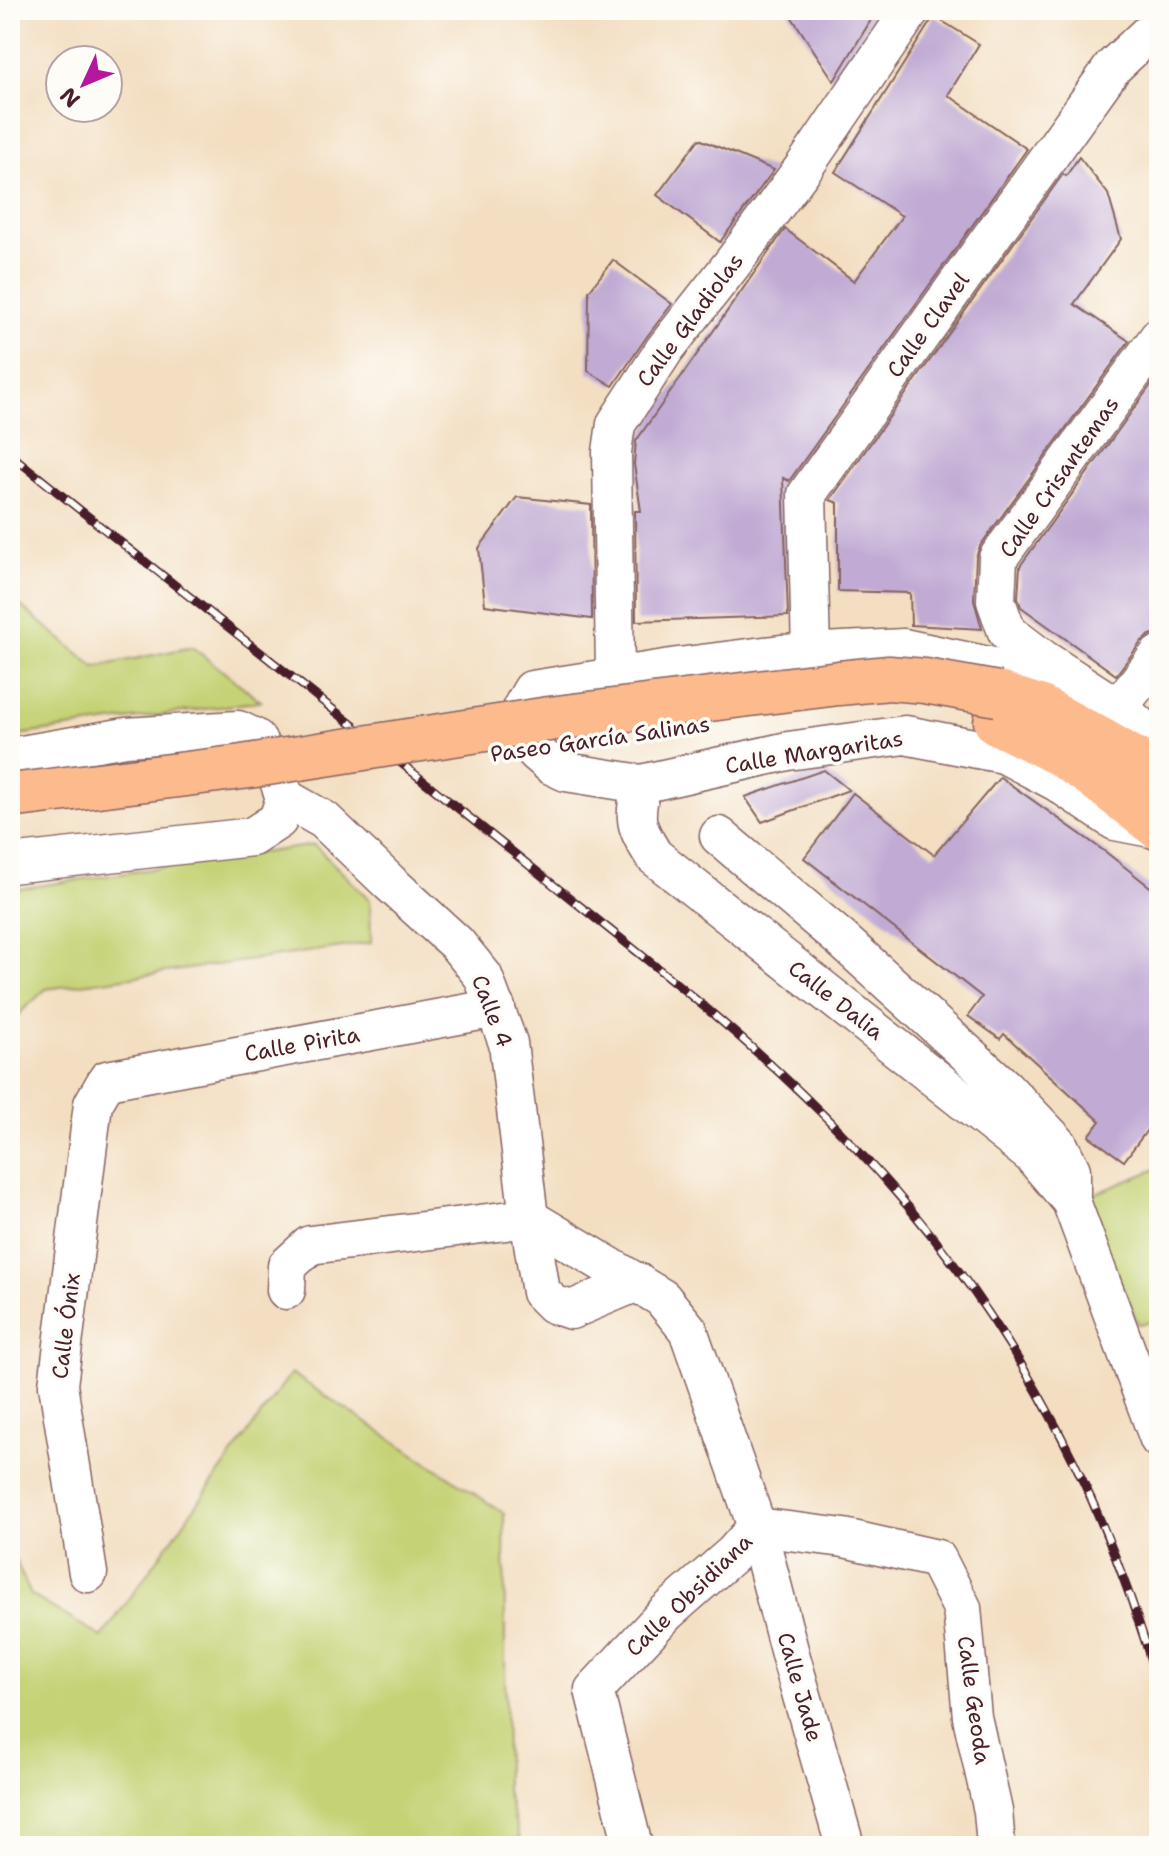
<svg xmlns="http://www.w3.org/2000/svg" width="1169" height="1856" viewBox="0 0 1169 1856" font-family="'Shantell Sans',sans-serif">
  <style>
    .green { fill: #c5d274; stroke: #887850; stroke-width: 2 }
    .building { fill: #c1abd4 }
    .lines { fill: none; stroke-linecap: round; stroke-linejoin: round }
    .minor-casing { stroke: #856260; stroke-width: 41 }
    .major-casing { stroke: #856260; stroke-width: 47 }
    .minor { stroke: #fff; stroke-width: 38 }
    .major { stroke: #fcba8d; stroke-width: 44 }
    .rail-casing { stroke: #4a1f2b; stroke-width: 9 }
    .rail { stroke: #fdfcf7; stroke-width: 6; stroke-dasharray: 18; stroke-linecap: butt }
    .major-bridge-casing { stroke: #856260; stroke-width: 47; stroke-linecap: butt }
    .major-bridge { stroke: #fcba8d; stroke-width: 44 }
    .labels { text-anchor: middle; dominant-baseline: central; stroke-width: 7; stroke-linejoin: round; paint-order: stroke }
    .street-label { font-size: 22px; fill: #4a1f2b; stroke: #fdfcf7 }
  </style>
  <rect width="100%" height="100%" fill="#fdfcf7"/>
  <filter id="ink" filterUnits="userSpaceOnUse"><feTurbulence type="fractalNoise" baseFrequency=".0125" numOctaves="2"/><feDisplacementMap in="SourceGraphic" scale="16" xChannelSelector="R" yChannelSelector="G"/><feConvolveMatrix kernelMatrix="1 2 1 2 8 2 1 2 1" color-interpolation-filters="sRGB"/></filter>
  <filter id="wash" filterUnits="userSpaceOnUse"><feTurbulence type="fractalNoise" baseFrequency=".006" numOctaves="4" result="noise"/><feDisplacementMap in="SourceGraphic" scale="32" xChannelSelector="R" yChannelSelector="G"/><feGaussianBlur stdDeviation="1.8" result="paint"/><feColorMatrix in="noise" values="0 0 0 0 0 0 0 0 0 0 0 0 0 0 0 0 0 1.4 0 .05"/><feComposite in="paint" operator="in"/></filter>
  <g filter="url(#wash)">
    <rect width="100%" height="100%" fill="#f3dec1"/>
    <g class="green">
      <path d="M 10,597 L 95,667 L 192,647 L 261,701 L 10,736 Z"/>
      <path d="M 314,845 L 370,900 L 371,943 L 46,989 L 10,1022 L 10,890 Z"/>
      <path d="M 1159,1168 L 1159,1321 L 1138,1324 L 1085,1198 Z"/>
      <path d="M 291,1373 L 504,1513 L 506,1791 L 522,1846 L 10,1846 L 10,1549 L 31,1595 L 102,1637 Z"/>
    </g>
    <g id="blocks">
      <g class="building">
        <path d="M 787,10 L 877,10 L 834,81 Z"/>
        <path d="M 934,16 L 979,44 L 948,95 L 1027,149 L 789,481 L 783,478 L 788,616 L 636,621 L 635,511 L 641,511 L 634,464 L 636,441 L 785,229 L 854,281 L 902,216 L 835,172 Z"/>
        <path d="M 699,139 L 774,170 L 720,242 L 657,195 Z"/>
        <path d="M 1079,157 L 1108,194 L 1121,239 L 1074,304 L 1129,341 L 980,546 L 976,557 L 974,600 L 982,629 L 911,625 L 910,593 L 838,591 L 838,503 L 830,500 L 1063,174 L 1066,176 Z"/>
        <path d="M 613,260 L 672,304 L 648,335 L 613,386 L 588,371 L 589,291 Z"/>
        <path d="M 1159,374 L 1159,633 L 1150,635 L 1142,641 L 1116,675 L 1021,607 L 1018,598 L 1020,566 Z"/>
        <path d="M 517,497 L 591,505 L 592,619 L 485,605 L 479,548 Z"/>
        <path d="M 824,770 L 849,790 L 762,822 L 745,797 Z"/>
        <path d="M 1000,777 L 1107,853 L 1159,894 L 1159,1114 L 1124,1161 L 1089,1136 L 1100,1121 L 1004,1034 L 1000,1039 L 968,1016 L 982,997 L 804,858 L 853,793 L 934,855 Z"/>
      </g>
    </g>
  </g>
  <g filter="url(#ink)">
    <use href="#blocks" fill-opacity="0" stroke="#856260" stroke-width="2"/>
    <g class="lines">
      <g class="minor-casing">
        <g id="minor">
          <path d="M 1159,337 L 998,558 L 996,601 L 1007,632 L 1044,660 L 1118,708 L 1159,742"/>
          <path d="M 811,653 L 807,494 L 1113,67 L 1148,34"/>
          <path d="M 615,677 L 612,452 L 616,424 L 665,349 L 732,264 L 804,167 L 911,10"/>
          <path d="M 1118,708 L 1159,655"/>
          <path d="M 1090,710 L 1017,672 L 904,648 L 781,654 L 678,667 L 532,690 L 521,709 L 536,752 L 551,765 L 566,772 L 641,784 L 788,751 L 905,735 L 1004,754 L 1057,782 L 1115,821 L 1156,829"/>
          <path d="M 10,757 L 126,737 L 238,730 L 255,738 L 274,767 L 285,798 L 278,820 L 252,837 L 10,864"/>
          <path d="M 641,784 C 634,821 634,824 654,856 L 1032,1155 L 1071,1201 L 1159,1439"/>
          <path d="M 285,798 L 324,820 L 390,883 L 456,943 L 483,976 L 508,1043 L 529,1218 L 541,1292 L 553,1304 L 571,1310 L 637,1282"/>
          <path d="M 719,836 L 841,939 L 1005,1088 L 1058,1144 L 1071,1170 L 1071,1194"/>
          <path d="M 286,1290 L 287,1266 L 310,1245 L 529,1218 L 662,1298 L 688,1330 L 757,1527 L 790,1654 L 845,1846"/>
          <path d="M 757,1527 L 844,1538 L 937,1559 L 962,1608 L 972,1717 L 993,1811 L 996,1846"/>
          <path d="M 88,1573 L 58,1385 L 93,1104 L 107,1080 L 496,1008"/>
          <path d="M 633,1846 L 594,1690 L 666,1613 L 734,1553 L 757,1527"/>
        </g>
      </g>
      <g class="major-casing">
        <g id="major">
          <path d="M 998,694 L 1039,707 L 1103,741 L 1141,763 L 1159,777"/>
          <path d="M 996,722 L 1060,754 L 1091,775 L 1159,828"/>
        </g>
      </g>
      <use href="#minor" class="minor"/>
      <use href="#major" class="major"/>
      <g class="rail-casing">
        <path id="rail" d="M 10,454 C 180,591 354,724 525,862 C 634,950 749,1036 846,1138 C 1000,1297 1099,1475 1159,1688"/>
      </g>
      <use href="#rail" class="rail"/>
      <g class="major-bridge-casing">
        <path id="major-bridge" d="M 10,796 L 242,767 L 549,719 L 839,683 L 889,678 L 925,681 L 998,694"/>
      </g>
      <use href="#major-bridge" class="major-bridge"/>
    </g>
  </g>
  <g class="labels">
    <g class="street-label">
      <text transform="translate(690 320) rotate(-53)">Calle Gladiolas</text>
      <text transform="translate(928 325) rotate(-54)">Calle Clavel</text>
      <text transform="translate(1059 477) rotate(-55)">Calle Crisantemas</text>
      <text transform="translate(600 739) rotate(-8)">Paseo García Salinas</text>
      <text transform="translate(814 752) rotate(-9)">Calle Margaritas</text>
      <text transform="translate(836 1000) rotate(38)">Calle Dalia</text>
      <text transform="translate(492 1011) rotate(69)">Calle 4</text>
      <text transform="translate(302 1044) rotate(-10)">Calle Pirita</text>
      <text transform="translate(66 1326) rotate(-83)">Calle Ónix</text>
      <text transform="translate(689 1595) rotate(-44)">Calle Obsidiana</text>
      <text transform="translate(800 1687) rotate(74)">Calle Jade</text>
      <text transform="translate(974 1700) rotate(82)">Calle Geoda</text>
    </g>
  </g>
  <rect width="1169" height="1856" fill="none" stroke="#fdfcf7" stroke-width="40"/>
  <g transform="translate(84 84) rotate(226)"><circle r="38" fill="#fdfcf7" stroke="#b5a4a5" stroke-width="2"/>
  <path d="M0-6L14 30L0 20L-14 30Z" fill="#b5179e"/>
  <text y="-12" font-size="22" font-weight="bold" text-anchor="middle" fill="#4a1f2b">N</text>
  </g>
</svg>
